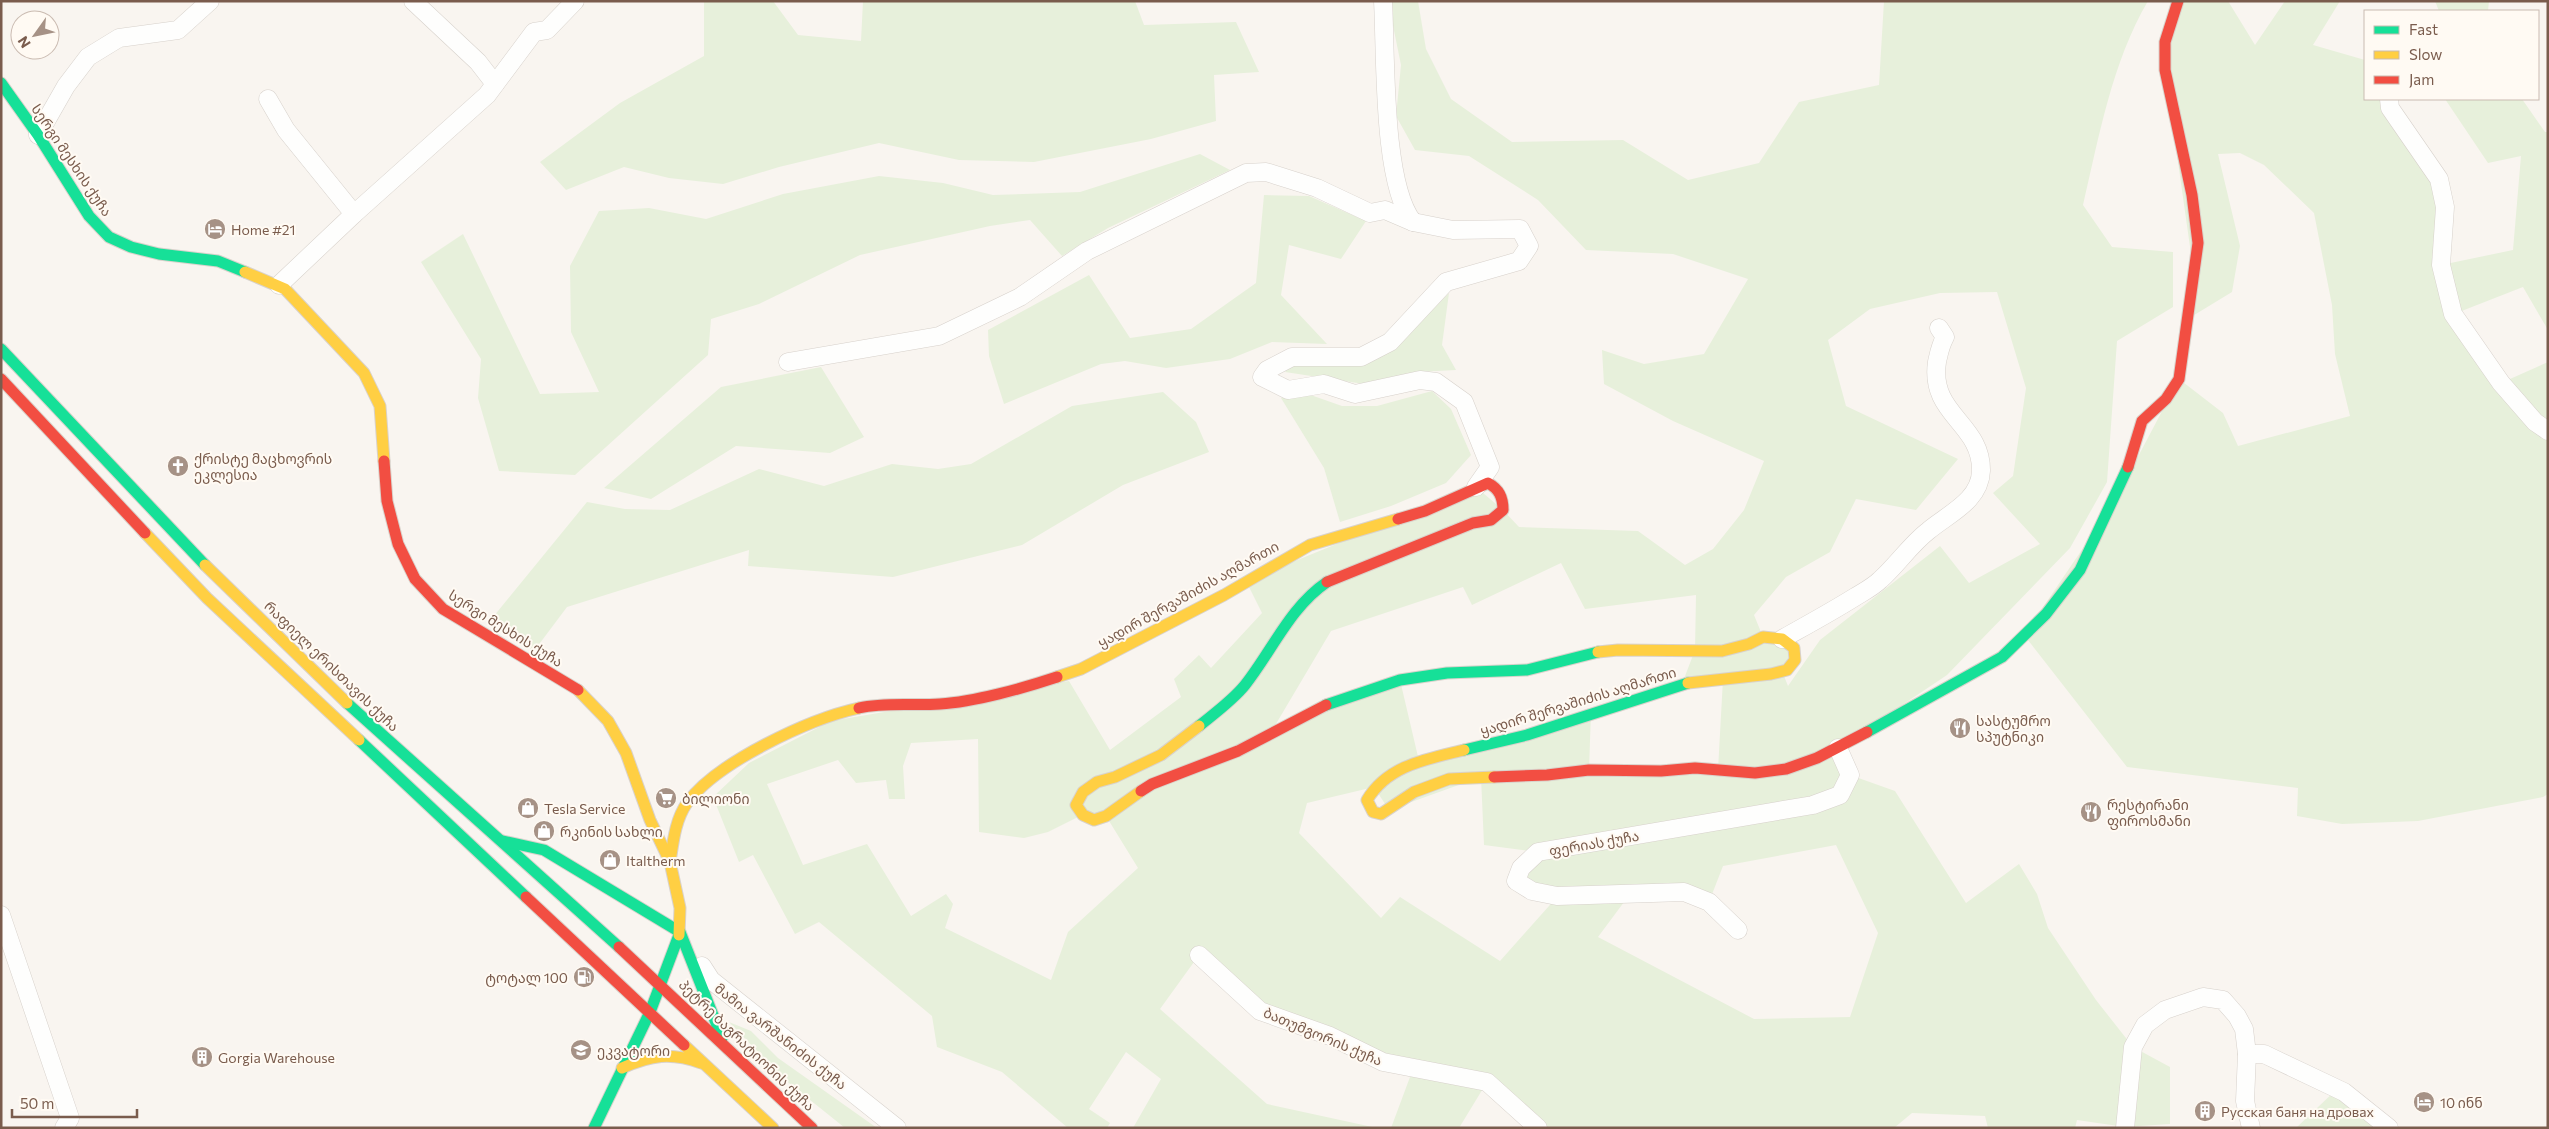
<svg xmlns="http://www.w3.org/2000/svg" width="2549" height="1129" viewBox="0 0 2549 1129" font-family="Commissioner,'Noto Sans Georgian',sans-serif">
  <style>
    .green { fill: #e7f0db; fill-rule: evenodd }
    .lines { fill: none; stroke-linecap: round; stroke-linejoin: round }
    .street-casing { stroke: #d7d1cb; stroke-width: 19 }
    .fast-casing { stroke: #d9d2cb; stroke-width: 13 }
    .slow-casing { stroke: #d9d2cb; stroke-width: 13 }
    .jam-casing { stroke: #d9d2cb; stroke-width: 13 }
    .street { stroke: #fefefd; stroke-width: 18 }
    .fast { stroke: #16e098; stroke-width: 11 }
    .slow { stroke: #ffcf43; stroke-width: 11 }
    .jam { stroke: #f24e42; stroke-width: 11 }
    .labels { text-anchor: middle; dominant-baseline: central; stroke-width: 4; stroke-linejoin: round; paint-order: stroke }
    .street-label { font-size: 14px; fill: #7a5c4d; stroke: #fffaf3 }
    .poi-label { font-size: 14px; fill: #7a5c4d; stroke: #fffaf3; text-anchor: start }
  </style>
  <rect width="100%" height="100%" fill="#f9f5f0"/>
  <g class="green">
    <path d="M 704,1 L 773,1 L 798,35 L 861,41 L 863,1 L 1135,1 L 1144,25 L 1236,22 L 1259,72 L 1214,75 L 1216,121 L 1151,139 L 1034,162 L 959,160 L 879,143 L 779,167 L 723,184 L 669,178 L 624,167 L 566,190 L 540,162 L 620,103 L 704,56 Z"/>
    <path d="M 1388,1 L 1418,1 L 1426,49 L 1451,99 L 1512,142 L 1623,140 L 1688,180 L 1759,163 L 1799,102 L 1879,85 L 1884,1 L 2148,1 C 2112,62 2099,137 2083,205 L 2112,247 L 2173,252 L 2173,307 L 2117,341 L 2107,482 L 2070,548 L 1947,675 L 1838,748 L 1850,775 L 1895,791 L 1966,903 L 2019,864 L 2037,894 L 2048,928 L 2096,1000 L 2133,1047 L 2170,1067 L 2170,1124 L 2125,1127 L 2077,1120 L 2075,1128 L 1988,1128 L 1985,1116 L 1912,1113 L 1894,1128 L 1538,1128 L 1487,1082 L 1459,1128 L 1391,1128 L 1413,1069 L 1260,1011 L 1199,955 L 1160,1009 L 1267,1104 L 1377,1128 L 1133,1128 L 1161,1079 L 1126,1052 L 1089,1109 L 1110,1123 L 1107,1128 L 1068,1128 L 1002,1072 L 937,1047 L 932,1016 L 819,922 L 795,934 L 753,855 L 739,862 L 713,797 L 749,763 L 831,721 L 1069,681 L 1110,750 L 1181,697 L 1174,679 L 1199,655 L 1211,668 L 1262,613 L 1246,581 L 1476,487 L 1503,510 L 1519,527 L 1638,531 L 1685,565 L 1713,549 L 1744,510 L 1764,461 L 1673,421 L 1604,384 L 1602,350 L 1644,364 L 1704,354 L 1748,279 L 1673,254 L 1586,250 L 1538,200 L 1469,156 L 1415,150 L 1396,116 L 1401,65 ZM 1997,292 L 2026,388 L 2013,476 L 1993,493 L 2040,544 L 1969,583 L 1940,546 L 1820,640 L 1788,686 L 1782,671 L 1794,648 L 1763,637 L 1754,615 L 1786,577 L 1830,552 L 1856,499 L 1916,510 L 1958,459 L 1846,406 L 1828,340 L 1870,309 L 1940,293 ZM 1561,563 L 1585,609 L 1696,595 L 1695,650 L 1682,684 L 1723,679 L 1718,770 L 1589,770 L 1591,712 L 1419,761 L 1400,680 L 1270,734 L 1331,631 L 1463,587 L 1472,605 ZM 978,739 L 979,832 L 1024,838 L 1048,832 L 1082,815 L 1106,816 L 1138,868 L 1068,932 L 1051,980 L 945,928 L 953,904 L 946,894 L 911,916 L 867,844 L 803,865 L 767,784 L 838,760 L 856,783 L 886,780 L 889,799 L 905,799 L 903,766 L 911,743 ZM 1481,777 L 1484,845 L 1538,852 L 1516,881 L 1557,897 L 1500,961 L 1400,897 L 1381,918 L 1299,833 L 1307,803 L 1374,787 L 1389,810 ZM 1836,845 L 1878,933 L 1850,1017 L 1754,1019 L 1598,937 L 1630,894 L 1709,902 L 1723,866 Z"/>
    <path d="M 2178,1 L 2228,1 L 2255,45 L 2285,1 L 2340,1 L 2313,45 L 2365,60 L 2365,99 L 2389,99 L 2439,179 L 2441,265 L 2513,250 L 2521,156 L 2488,163 L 2445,99 L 2522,99 L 2545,132 L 2548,132 L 2548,330 L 2523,287 L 2454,314 L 2501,383 L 2548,362 L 2548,431 L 2536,424 L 2548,441 L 2548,794 L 2543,797 L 2418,821 L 2342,824 L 2297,816 L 2298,788 L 2127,767 L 2024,635 L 2113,504 L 2179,379 L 2223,413 L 2238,446 L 2350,416 L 2335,354 L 2332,305 L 2314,213 L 2264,165 L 2240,153 L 2218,154 L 2240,246 L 2232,292 L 2186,320 L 2193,268 L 2165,70 Z"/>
    <path d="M 2435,1 L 2489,1 L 2488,11 L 2439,11 Z"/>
    <path d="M 1200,154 L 1230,170 L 1108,228 L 1062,256 L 1030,220 L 990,226 L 860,255 L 759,304 L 711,319 L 708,355 L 575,475 L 499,471 L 478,398 L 481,359 L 421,262 L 463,234 L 540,394 L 599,392 L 571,332 L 570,266 L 599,211 L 649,208 L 706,219 L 783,194 L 879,176 L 943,183 L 993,195 L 1080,192 Z"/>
    <path d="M 1264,195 L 1309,196 L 1366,221 L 1341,259 L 1289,245 L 1281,295 L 1327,344 L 1272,342 L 1230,359 L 1166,368 L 1125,361 L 1101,364 L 1004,404 L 989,356 L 988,330 L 1089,275 L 1130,338 L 1191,329 L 1256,283 Z"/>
    <path d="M 1449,293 L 1442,345 L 1456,370 L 1417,372 L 1364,384 L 1285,372 L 1291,365 L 1403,339 Z"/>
    <path d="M 821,367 L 864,437 L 830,453 L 736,446 L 651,499 L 604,488 L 721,387 Z"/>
    <path d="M 1432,391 L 1451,409 L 1471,455 L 1446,483 L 1391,506 L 1340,522 L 1324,468 L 1281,398 L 1305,393 L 1342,406 L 1377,406 Z"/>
    <path d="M 1163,392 L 1196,422 L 1209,452 L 1123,485 L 1022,545 L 893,577 L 748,566 L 749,550 L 567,607 L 534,651 L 489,622 L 587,502 L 625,509 L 670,510 L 759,469 L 824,486 L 892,464 L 938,469 L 971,464 L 1072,406 Z"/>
    <path d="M 729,1022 L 751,1031 L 778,1058 L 877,1128 L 845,1128 L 784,1079 Z"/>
    <path d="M 2335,1091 L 2384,1128 L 2296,1128 Z"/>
  </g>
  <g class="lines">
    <g class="street-casing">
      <g id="street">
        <path d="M 413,1 L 478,62 L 495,84"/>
        <path d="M 1383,1 C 1386,54 1382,183 1413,222"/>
        <path d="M 268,99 L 286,130 L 354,214"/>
        <path d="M 2389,99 L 2390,108 L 2439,179 L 2445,207 L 2441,265 L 2453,314 L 2501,383 L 2535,422 L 2548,431"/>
        <path d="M 38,135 L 66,86 L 88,57 L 119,38 L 178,30 L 210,1"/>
        <path d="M 279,285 L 354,214 L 487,95 L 534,32 L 547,30 L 575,1"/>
        <path d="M 788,362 L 939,336 L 1020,297 L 1087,251 L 1246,173 L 1266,172 L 1317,188 L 1370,213 L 1385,210 L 1413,222 L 1453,230 L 1520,229 L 1529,246 L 1519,261 L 1446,282 L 1390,342 L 1361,357 L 1292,357 L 1267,370 L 1262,377 L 1288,390 L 1324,384 L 1355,394 L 1420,380 L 1436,382 L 1464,402 L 1490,467 L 1476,487"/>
        <path d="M 1782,639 C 1807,625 1831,612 1855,597 C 1863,592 1873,587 1880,580 C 1897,565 1910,545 1928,531 C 1948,514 1980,501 1981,471 C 1982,423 1929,415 1937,362 C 1939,353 1940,346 1945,337 L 1939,328"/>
        <path d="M 1,915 L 70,1118 L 64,1128"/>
        <path d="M 1738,930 L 1709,902 L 1684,892 L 1557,896 L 1532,891 L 1516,881 L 1521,868 L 1538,852 L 1813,805 L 1840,795 L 1850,775 L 1838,748"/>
        <path d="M 1199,955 L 1260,1011 L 1330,1036 L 1383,1062 L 1487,1082 L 1538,1128"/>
        <path d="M 702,966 L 711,980 L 897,1128"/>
        <path d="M 2247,1054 L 2264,1054 L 2344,1092 L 2389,1128"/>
        <path d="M 2125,1128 L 2133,1047 L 2145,1025 L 2165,1010 L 2203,997 L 2223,1000 L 2237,1016 L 2244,1029 L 2247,1054 L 2245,1101 L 2251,1128"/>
      </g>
    </g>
    <g class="fast-casing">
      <g id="fast">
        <path d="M 1,83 L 38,135 L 89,216 L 109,237 L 131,247 L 159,254 L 218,261 L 245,272"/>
        <path d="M 1,349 L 205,565"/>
        <path d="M 347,703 L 619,947"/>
        <path d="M 1326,705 L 1400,680 L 1447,673 L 1527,670 L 1598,652"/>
        <path d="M 1199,726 C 1215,713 1233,700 1245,685 C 1272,651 1290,607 1327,582"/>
        <path d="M 1867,732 L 2002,657 L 2046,614 L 2080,570 L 2128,467"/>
        <path d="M 359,740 L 526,897"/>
        <path d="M 1464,750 L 1527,735 L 1688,683"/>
        <path d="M 503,841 L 544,850 L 680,932 L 722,1038"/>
        <path d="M 594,1128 L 650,1012 L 679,935"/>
      </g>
    </g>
    <g class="slow-casing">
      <g id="slow">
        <path d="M 245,272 L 285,289 L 364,373 L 380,406 L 384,461"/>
        <path d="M 145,533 L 207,598 L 359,740"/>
        <path d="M 205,565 L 347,703"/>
        <path d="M 1598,652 L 1618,650 L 1722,651 L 1749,644 L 1763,637 L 1782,639 L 1794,648 L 1795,660 L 1787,670 L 1771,674 L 1688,683"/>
        <path d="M 1057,677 L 1081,669 L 1224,595 L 1310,545 L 1398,519"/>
        <path d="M 578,690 L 608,721 L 626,753 L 650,820 L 670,862 L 680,908 L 679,935"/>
        <path d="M 1464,750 C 1427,759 1388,765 1367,800 L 1373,812 L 1381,814 L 1414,792 L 1449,779 L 1494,777"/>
        <path d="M 1141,791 L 1106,816 L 1094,820 L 1083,815 L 1076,805 L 1083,792 L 1097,782 L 1115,777 L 1161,755 L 1199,726"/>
        <path d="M 670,862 C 673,843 675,820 687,803 C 717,762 809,719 859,708"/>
        <path d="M 684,1045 L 773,1128"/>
        <path d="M 622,1068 C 651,1055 671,1052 701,1063"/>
      </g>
    </g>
    <g class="jam-casing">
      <g id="jam">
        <path d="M 1,379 L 145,533"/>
        <path d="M 384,461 L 387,501 L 398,544 L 415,579 L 443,609 L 578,690"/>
        <path d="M 2128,467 L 2142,421 L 2166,399 L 2179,379 L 2198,243 L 2192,195 L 2165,70 L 2165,42 L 2178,1"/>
        <path d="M 1327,582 L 1473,523 L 1491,520 L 1503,510 C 1503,497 1499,489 1488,483 L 1425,511 L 1398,519"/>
        <path d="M 859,708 C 886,702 912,706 940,704 C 974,702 1024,688 1057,677"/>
        <path d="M 1494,777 L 1547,775 L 1589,770 L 1661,771 L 1695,768 L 1755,773 L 1786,769 L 1817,758 L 1867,732"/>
        <path d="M 1141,791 L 1152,784 L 1238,751 L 1326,705"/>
        <path d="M 526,897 L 684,1045"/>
        <path d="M 619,947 L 812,1128"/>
      </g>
    </g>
    <use href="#street" class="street"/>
    <use href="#fast" class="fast"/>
    <use href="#slow" class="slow"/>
    <use href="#jam" class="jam"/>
  </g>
  <defs>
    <g id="hotel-disc" transform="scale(1.125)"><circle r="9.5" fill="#a69286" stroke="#fffaf3"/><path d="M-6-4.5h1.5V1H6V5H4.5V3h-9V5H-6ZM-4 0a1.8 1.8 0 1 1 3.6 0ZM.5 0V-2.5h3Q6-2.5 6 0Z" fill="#fff"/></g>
    <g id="church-disc" transform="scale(1.125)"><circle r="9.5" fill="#a69286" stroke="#fffaf3"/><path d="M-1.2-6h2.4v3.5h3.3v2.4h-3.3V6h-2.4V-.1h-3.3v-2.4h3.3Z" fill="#fff"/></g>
    <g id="restaurant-disc" transform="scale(1.125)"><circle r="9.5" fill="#a69286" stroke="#fffaf3"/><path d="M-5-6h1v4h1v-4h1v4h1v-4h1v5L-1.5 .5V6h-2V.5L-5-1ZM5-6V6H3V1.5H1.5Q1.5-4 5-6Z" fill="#fff"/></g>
    <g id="supermarket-disc" transform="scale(1.125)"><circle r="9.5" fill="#a69286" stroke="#fffaf3"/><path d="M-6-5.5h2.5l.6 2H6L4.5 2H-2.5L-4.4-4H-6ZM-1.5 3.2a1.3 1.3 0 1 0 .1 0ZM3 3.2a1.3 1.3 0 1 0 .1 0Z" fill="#fff"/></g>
    <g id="shop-disc" transform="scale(1.125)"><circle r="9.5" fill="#a69286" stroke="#fffaf3"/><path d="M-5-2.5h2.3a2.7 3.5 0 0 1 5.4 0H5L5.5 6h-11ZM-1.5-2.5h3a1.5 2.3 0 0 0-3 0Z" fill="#fff"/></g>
    <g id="fuel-disc" transform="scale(1.125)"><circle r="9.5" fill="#a69286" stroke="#fffaf3"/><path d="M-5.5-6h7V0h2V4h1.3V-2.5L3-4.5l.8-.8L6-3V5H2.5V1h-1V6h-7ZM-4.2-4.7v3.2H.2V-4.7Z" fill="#fff"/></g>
    <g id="university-disc" transform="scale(1.125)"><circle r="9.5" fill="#a69286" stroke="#fffaf3"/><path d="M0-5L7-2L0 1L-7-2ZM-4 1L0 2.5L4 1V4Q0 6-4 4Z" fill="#fff"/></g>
    <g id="building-disc" transform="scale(1.125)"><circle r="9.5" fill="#a69286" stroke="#fffaf3"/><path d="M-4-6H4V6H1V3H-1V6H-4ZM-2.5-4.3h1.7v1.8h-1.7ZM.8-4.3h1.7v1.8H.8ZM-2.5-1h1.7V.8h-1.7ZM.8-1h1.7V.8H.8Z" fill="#fff"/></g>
  </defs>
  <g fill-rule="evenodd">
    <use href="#hotel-disc" x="215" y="229"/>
    <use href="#church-disc" x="178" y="466"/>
    <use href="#restaurant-disc" x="1960" y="728"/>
    <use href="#supermarket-disc" x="666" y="798"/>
    <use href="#shop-disc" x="528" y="808"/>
    <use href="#restaurant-disc" x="2091" y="812"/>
    <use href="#shop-disc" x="544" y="831"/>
    <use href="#shop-disc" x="610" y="860"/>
    <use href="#fuel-disc" x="584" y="977"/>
    <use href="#university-disc" x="581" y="1050"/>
    <use href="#building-disc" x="202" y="1057"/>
    <use href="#hotel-disc" x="2424" y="1102"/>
    <use href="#building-disc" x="2205" y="1111"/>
  </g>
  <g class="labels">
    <g class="street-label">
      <text transform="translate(72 160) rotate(56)">სერგი მესხის ქუჩა</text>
      <text transform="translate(1188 594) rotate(-29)">ყადირ შერვაშიძის აღმართი</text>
      <text transform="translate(506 628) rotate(32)">სერგი მესხის ქუჩა</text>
      <text transform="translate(332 666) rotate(44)">რაფიელ ერისთავის ქუჩა</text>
      <text transform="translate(1578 701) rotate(-17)">ყადირ შერვაშიძის აღმართი</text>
      <text transform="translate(1594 843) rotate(-10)">ფერიას ქუჩა</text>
      <text transform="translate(781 1036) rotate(38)">მამია ვარშანიძის ქუჩა</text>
      <text transform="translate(1323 1036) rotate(23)">ბათუმგორის ქუჩა</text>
      <text transform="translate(747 1045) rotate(44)">პეტრე ბაგრატიონის ქუჩა</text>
    </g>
    <g class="poi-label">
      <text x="231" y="229">Home #21</text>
      <text x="194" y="458">ქრისტე მაცხოვრის<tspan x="194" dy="16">ეკლესია</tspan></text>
      <text x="1976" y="720">სასტუმრო<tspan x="1976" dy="16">სპუტნიკი</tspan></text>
      <text x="682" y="798">ბილიონი</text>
      <text x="2107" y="804">რესტირანი<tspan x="2107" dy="16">ფიროსმანი</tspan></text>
      <text x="544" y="808">Tesla Service</text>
      <text x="560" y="831">რკინის სახლი</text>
      <text x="626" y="860">Italtherm</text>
      <text x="568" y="977" text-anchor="end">ტოტალ 100</text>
      <text x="597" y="1050">ეკვატორი</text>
      <text x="218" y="1057">Gorgia Warehouse</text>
      <text x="2440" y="1102">10 ინნ</text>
      <text x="2221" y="1111">Русская баня на дровах</text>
    </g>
  </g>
  <rect width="2549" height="1129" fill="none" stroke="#7a5c4d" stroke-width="5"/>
  <rect x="2364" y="10" width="175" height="90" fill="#fffaf3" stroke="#cabbb1"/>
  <rect x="2374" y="26" width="25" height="8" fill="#16e098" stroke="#cabbb1"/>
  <text x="2409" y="35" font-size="15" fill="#7a5c4d">Fast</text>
  <rect x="2374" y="51" width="25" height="8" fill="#ffcf43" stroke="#cabbb1"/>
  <text x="2409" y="60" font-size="15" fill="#7a5c4d">Slow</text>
  <rect x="2374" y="76" width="25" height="8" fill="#f24e42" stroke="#cabbb1"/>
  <text x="2409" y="85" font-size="15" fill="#7a5c4d">Jam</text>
  <g transform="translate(35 35) rotate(237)"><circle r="24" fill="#fffaf3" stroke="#cabbb1"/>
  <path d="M0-4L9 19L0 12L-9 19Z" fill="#a69286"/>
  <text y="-8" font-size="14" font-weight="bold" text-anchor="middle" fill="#7a5c4d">N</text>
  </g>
  <path d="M12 1109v8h125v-8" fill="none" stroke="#7a5c4d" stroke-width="2.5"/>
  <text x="20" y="1109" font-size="15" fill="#7a5c4d" stroke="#fffaf3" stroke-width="4" paint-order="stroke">50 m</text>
</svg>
